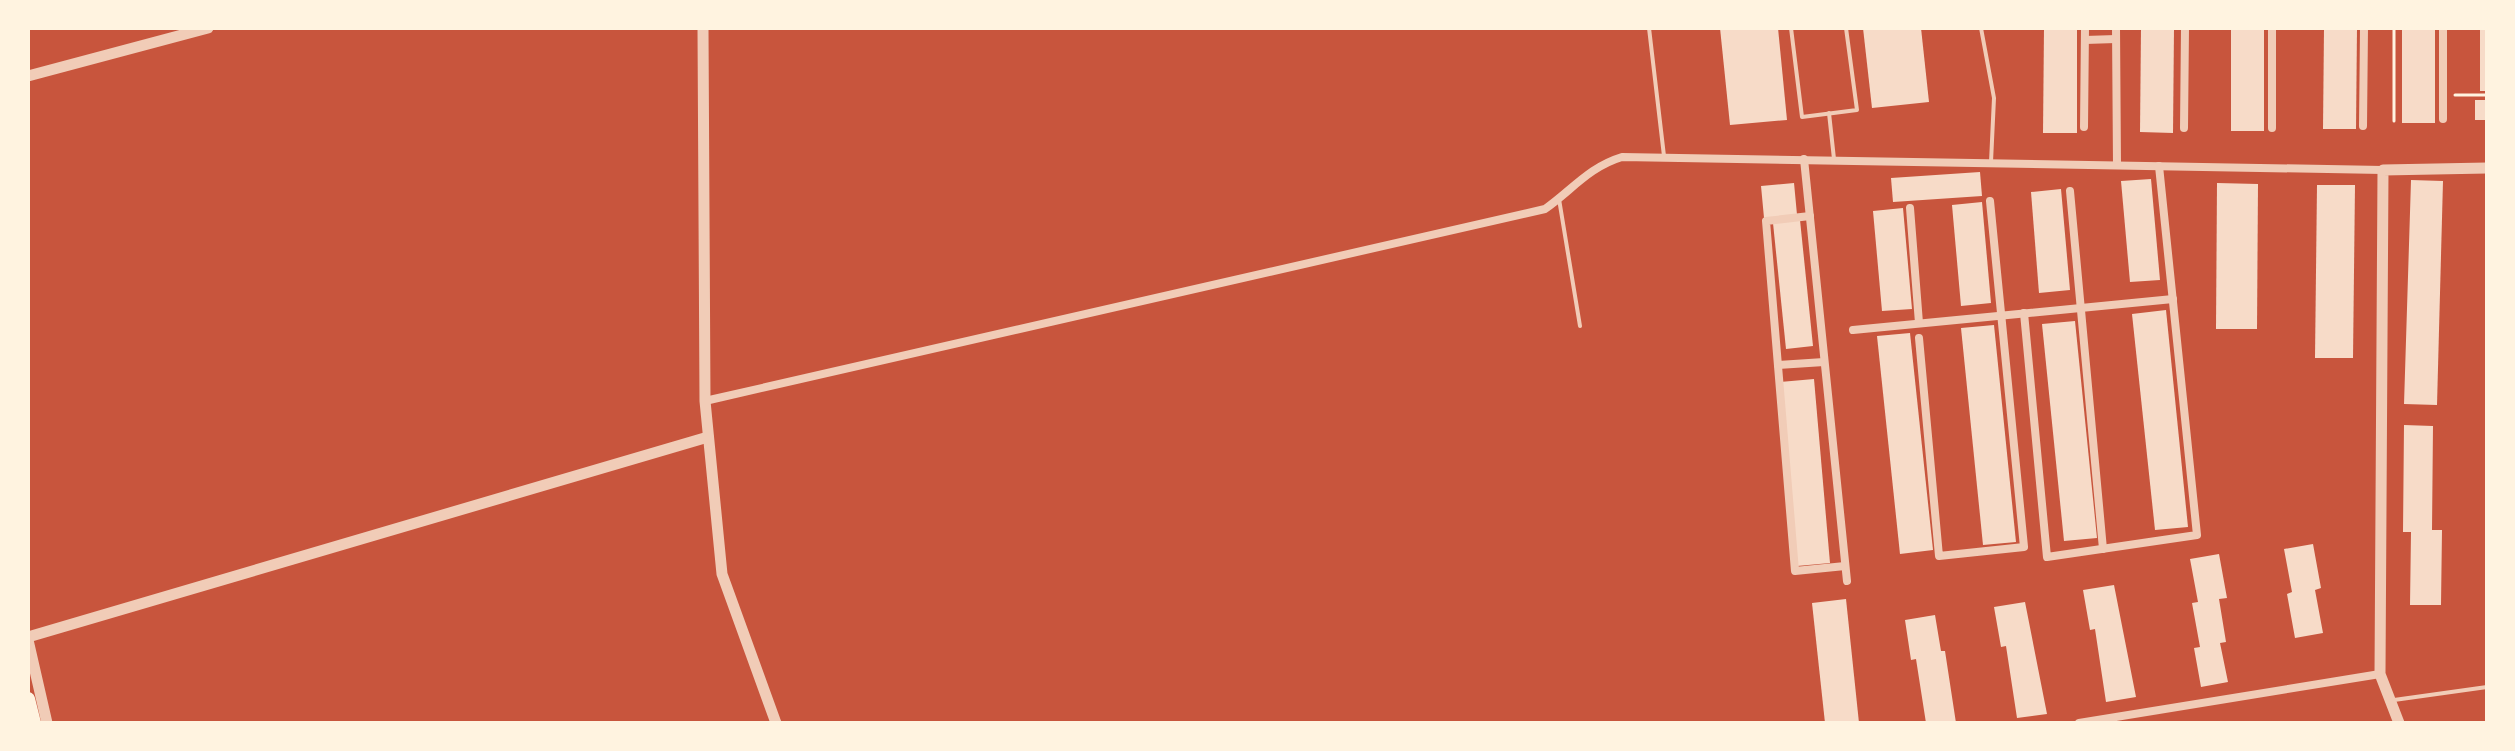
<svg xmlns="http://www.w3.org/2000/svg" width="2515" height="751" viewBox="0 0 2515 751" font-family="'Exo 2',sans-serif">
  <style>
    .building { fill: #f7dbc8 }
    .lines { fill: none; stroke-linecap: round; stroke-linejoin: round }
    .path { stroke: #fff3e0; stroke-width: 3 }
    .service { stroke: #f1ccb7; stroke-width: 4 }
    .minor { stroke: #f1ccb7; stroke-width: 8 }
    .tertiary { stroke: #f1ccb7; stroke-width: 11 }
    .primary { stroke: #fff3e0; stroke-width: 14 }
  </style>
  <rect width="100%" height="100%" fill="#c8553d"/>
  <g class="building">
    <path d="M 1720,28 L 1778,28 L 1787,120 L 1730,125 Z"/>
    <path d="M 1863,28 L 1921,28 L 1929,102 L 1872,108 Z"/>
    <path d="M 2044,28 L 2077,28 L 2077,133 L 2043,133 Z"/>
    <path d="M 2141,28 L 2174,28 L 2173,133 L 2140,132 Z"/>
    <rect x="2231" y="28" width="33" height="103"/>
    <path d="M 2324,28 L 2357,28 L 2356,129 L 2323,129 Z"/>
    <rect x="2402" y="28" width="33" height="95"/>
    <rect x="2480" y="28" width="7" height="63"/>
    <rect x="2475" y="100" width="12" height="20"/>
    <path d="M 1980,172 L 1982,196 L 1893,202 L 1891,178 Z"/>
    <path d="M 2151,179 L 2160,280 L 2130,282 L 2121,181 Z"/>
    <path d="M 2411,180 L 2443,181 L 2437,405 L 2404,404 Z"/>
    <path d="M 1794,183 L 1797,215 L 1764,218 L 1761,186 Z"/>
    <path d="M 2217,183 L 2258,184 L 2257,329 L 2216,329 Z"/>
    <path d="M 2317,185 L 2355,185 L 2353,358 L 2315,358 Z"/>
    <path d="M 2061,189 L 2070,290 L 2039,293 L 2031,192 Z"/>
    <path d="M 1982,202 L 1991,303 L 1961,306 L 1952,205 Z"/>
    <path d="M 1903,208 L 1912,309 L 1882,311 L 1873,211 Z"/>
    <path d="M 1800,220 L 1813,346 L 1786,349 L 1773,223 Z"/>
    <path d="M 2166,310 L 2188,527 L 2155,530 L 2132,314 Z"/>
    <path d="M 2075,321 L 2097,538 L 2064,541 L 2042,324 Z"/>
    <path d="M 1994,325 L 2016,542 L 1983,545 L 1961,328 Z"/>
    <path d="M 1910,333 L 1933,550 L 1900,554 L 1877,336 Z"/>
    <path d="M 1814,379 L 1830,563 L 1797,566 L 1780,382 Z"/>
    <path d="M 2404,425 L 2433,426 L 2432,530 L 2442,530 L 2441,605 L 2410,605 L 2411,532 L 2403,532 Z"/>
    <path d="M 2313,544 L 2321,588 L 2315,590 L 2323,633 L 2295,638 L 2287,594 L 2292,592 L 2284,549 Z"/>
    <path d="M 2219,554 L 2227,598 L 2219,599 L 2226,642 L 2220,643 L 2228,682 L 2201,687 L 2194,648 L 2200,647 L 2192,603 L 2198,602 L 2190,559 Z"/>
    <path d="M 2114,585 L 2136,697 L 2106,702 L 2095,629 L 2090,630 L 2083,590 Z"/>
    <path d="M 1846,599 L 1859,723 L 1825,723 L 1812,603 Z"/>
    <path d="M 2025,602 L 2047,714 L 2017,718 L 2006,646 L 2001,647 L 1994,607 Z"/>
    <path d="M 1935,615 L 1941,651 L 1945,651 L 1956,723 L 1926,723 L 1916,659 L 1911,660 L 1905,620 Z"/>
  </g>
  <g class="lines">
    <g class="path">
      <path d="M 2455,95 L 2487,95"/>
      <path d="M 2394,121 L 2394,28"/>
    </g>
    <g class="service">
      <path d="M 1649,28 L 1664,156"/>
      <path d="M 1791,28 L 1802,117 L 1857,110 L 1846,28"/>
      <path d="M 1981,28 L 1994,98 L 1991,162"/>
      <path d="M 1829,113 L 1834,159"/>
      <path d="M 1559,199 L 1580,326"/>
      <path d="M 2394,700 L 2487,687"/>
    </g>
    <g class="minor">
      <path d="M 2116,28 L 2117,165"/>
      <path d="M 2272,28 L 2272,128"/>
      <path d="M 2443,28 L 2443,119"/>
      <path d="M 2085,40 L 2116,39"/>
      <path d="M 2363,126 L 2364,28"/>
      <path d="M 2084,127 L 2085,28"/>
      <path d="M 2184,128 L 2185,28"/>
      <path d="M 1804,159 L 1847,581"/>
      <path d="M 2070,191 L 2103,549"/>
      <path d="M 1910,208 L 1919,323"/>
      <path d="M 1810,216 L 1766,221 L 1795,571 L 1845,566"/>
      <path d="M 2024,313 L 2047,557 L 2197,535 L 2159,166"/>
      <path d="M 1853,330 L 2173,299"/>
      <path d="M 1919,338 L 1939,556 L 2024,547 L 1990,201"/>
      <path d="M 1778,365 L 1824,362"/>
      <path d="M 705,401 L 1545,209 C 1572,190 1589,167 1622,157 L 2383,170"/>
      <path d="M 2079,723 L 2380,674"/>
    </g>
    <g class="tertiary">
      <path d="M 703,28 L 705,401 L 722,574 L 776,723"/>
      <path d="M 28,76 L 208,28"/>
      <path d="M 28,637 L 708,437"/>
      <path d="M 28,640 L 47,723"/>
      <path d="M 2399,723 L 2380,674 L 2383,170 L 2487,168"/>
    </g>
    <path class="primary" d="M 28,699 L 34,723"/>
  </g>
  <rect width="2515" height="751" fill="none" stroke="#fff3e0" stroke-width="60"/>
</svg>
